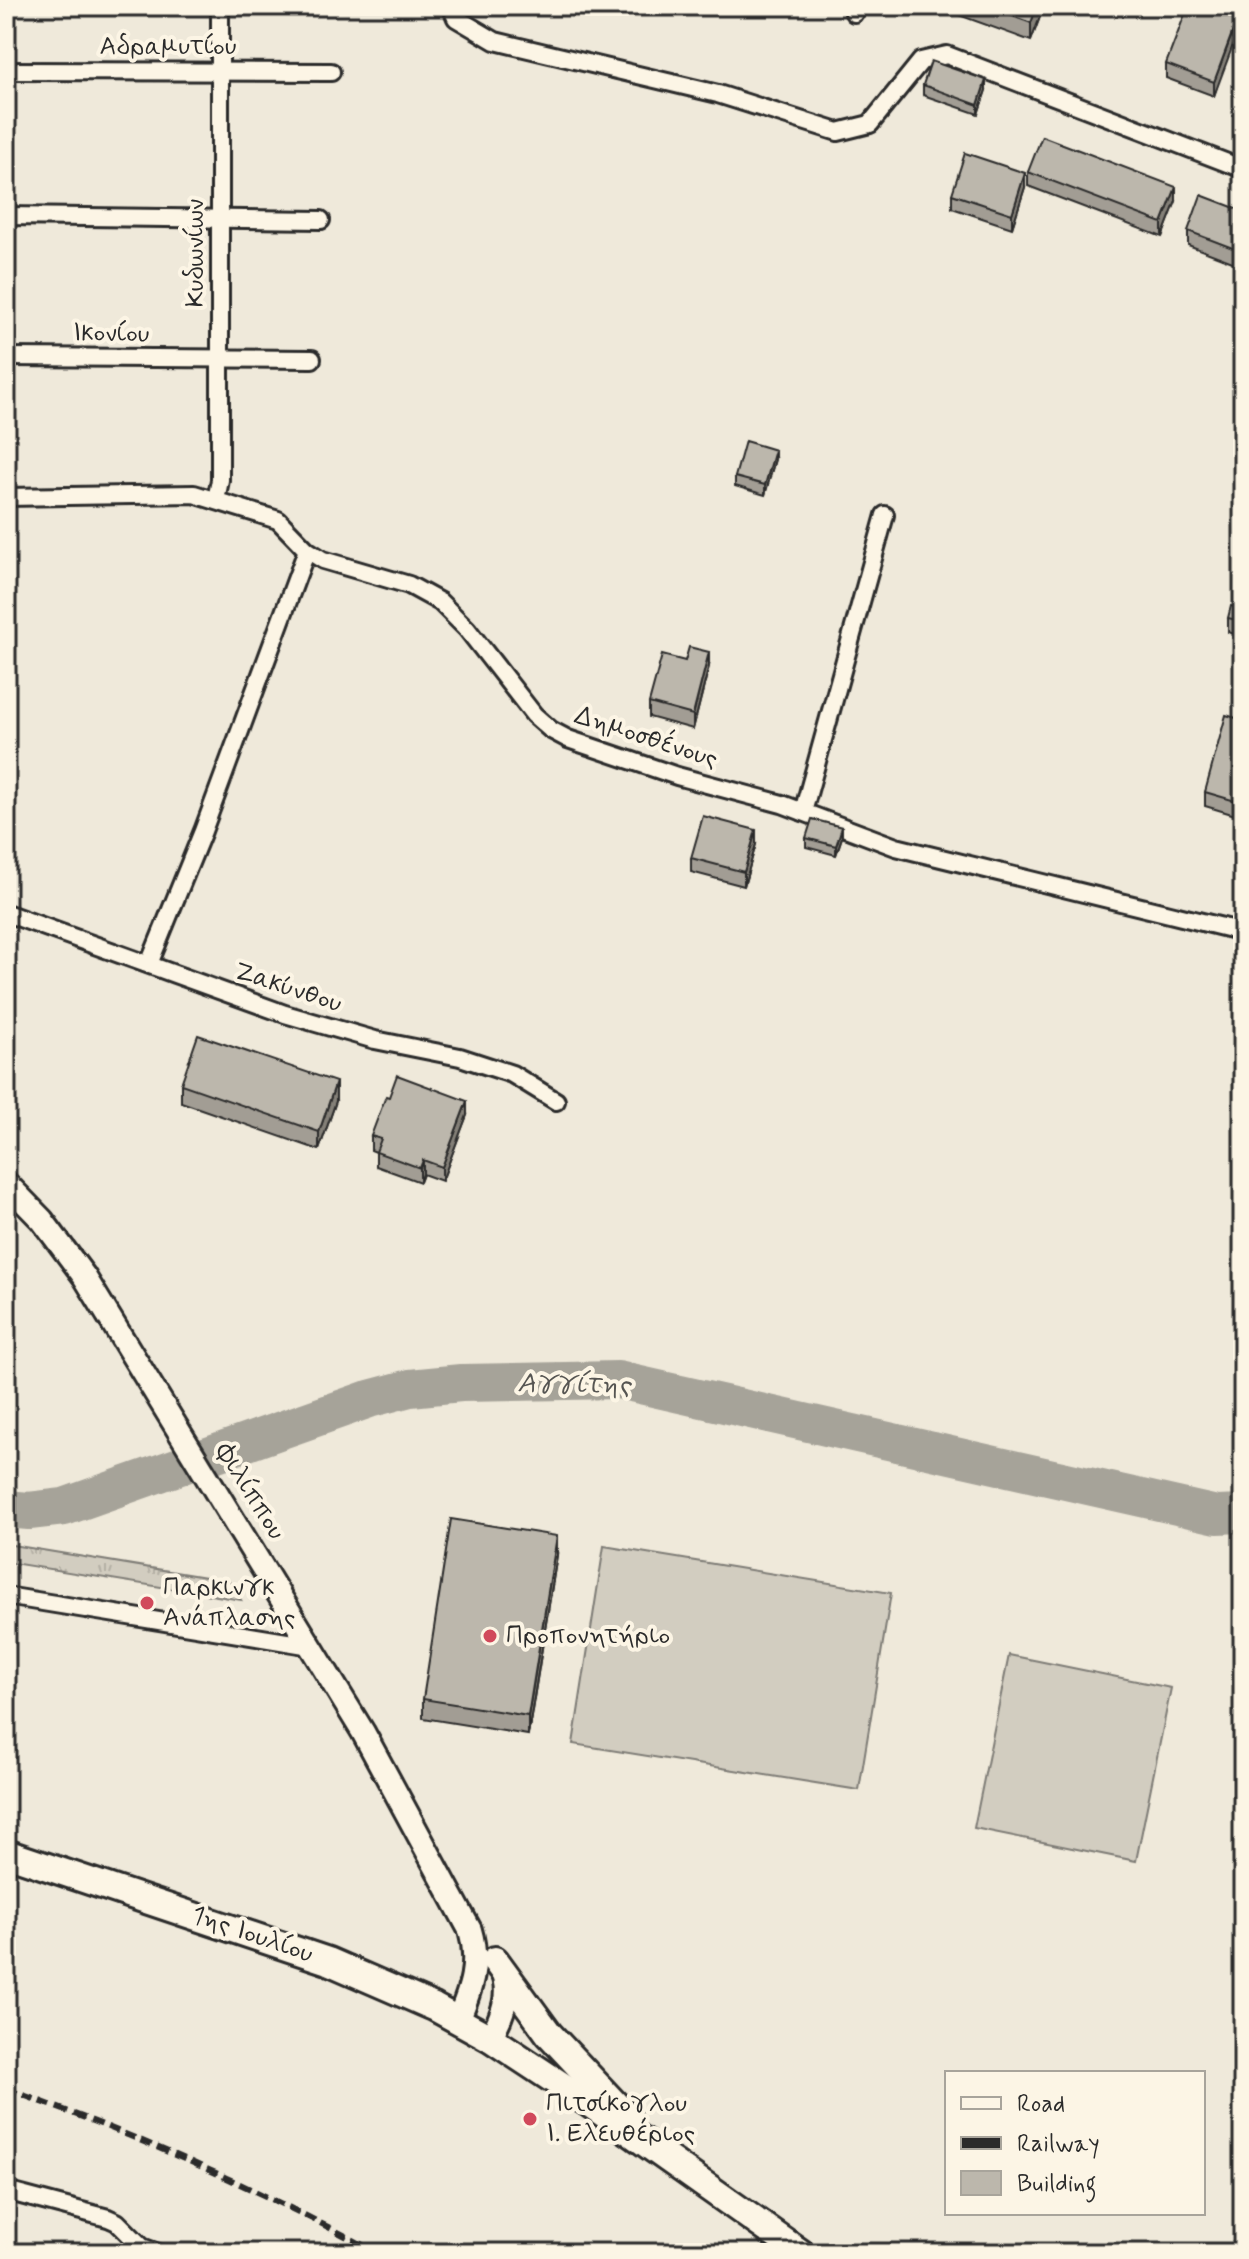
<svg xmlns="http://www.w3.org/2000/svg" width="1249" height="2259" viewBox="0 0 1249 2259" font-family="Mynerve,sans-serif">
  <style>
    .grass { fill: url(#grass-tufts); stroke: #7e7c76; stroke-width: 2 }
    .pitch { fill: #d2cdc0; stroke: #7e7c76; stroke-width: 2 }
    .lines { fill: none; stroke-linecap: round; stroke-linejoin: round }
    .river { stroke: #a6a399; stroke-width: 38 }
    .street-casing { stroke: #2b2b2b; stroke-width: 22 }
    .secondary-casing { stroke: #2b2b2b; stroke-width: 28 }
    .primary-casing { stroke: #2b2b2b; stroke-width: 32 }
    .street { stroke: #fcf5e5; stroke-width: 16 }
    .secondary { stroke: #fcf5e5; stroke-width: 22 }
    .primary { stroke: #fcf5e5; stroke-width: 26 }
    .rail { stroke: #2b2b2b; stroke-width: 6; stroke-dasharray: 12 6; stroke-linecap: butt }
    .wall { fill: #a29d94; stroke: #2b2b2b; stroke-width: 2 }
    .shaded-wall { fill: #848078; stroke: #2b2b2b; stroke-width: 2 }
    .building { fill: #bcb7ac; stroke: #2b2b2b; stroke-width: 2 }
    .poi-dot { fill: #d1495b; stroke: #fcf5e5; stroke-width: 3 }
    .labels { text-anchor: middle; dominant-baseline: central; stroke-width: 8; stroke-linejoin: round; paint-order: stroke }
    .street-label { font-size: 26px; fill: #2b2b2b; stroke: #fcf5e5 }
    .poi-label { font-size: 26px; fill: #2b2b2b; stroke: #fcf5e5; text-anchor: start }
    .water-label { font-size: 28px; font-style: italic; fill: #565552; stroke: #fcf5e5 }
  </style>
  <defs>
    <pattern id="grass-tufts" width="24" height="20" patternUnits="userSpaceOnUse" patternTransform="scale(2)"><rect width="24" height="20" fill="#d2cdc0"/><path d="M3 7l-1-3M5 7V3M7 7l1-3M15 17l-1-3M17 17v-4M19 17l1-3" fill="none" stroke="#b4b0a5"/></pattern>
  </defs>
  <rect width="100%" height="100%" fill="#efe9da"/>
  <filter id="ink" filterUnits="userSpaceOnUse"><feTurbulence type="fractalNoise" baseFrequency=".0125" numOctaves="2"/><feDisplacementMap in="SourceGraphic" scale="16" xChannelSelector="R" yChannelSelector="G"/><feConvolveMatrix kernelMatrix="1 2 1 2 8 2 1 2 1" color-interpolation-filters="sRGB"/></filter>
  <g filter="url(#ink)">
    <path class="grass" d="M 6,1544 L 229,1581 L 241,1600 L 6,1562 Z"/>
    <g class="pitch">
      <path d="M 604,1546 L 891,1593 L 859,1790 L 573,1744 Z"/>
      <path d="M 1009,1655 L 1171,1688 L 1136,1861 L 974,1828 Z"/>
    </g>
    <g class="lines">
      <path class="river" d="M 6,1509 L 29,1511 L 64,1507 L 369,1399 L 410,1388 L 461,1383 L 618,1380 L 1217,1515 L 1243,1514"/>
      <g class="street-casing">
        <g id="street">
          <path d="M 451,6 L 456,18 L 495,41 L 718,94 L 838,132 L 870,124 L 921,61 L 947,55 L 1243,169"/>
          <path d="M 854,13 L 857,6"/>
          <path d="M 6,71 L 331,72"/>
          <path d="M 6,216 L 321,220"/>
          <path d="M 6,357 L 312,359"/>
          <path d="M 6,497 L 194,494 L 278,520 L 307,550 L 323,560 L 409,585 L 440,602 L 467,629 L 534,715 L 551,730 L 568,739 L 677,776 L 782,804 L 896,847 L 1243,932"/>
          <path d="M 216,500 L 220,480 L 220,6"/>
          <path d="M 803,812 L 885,515"/>
          <path d="M 6,913 L 285,1014 L 375,1040 L 460,1057 L 512,1074 L 556,1101"/>
          <path d="M 149,964 L 203,831 L 307,550"/>
          <path d="M 6,1596 L 311,1646"/>
          <path d="M 6,2191 L 108,2218 L 117,2222 L 142,2247 L 158,2253"/>
        </g>
      </g>
      <g class="secondary-casing">
        <g id="secondary">
          <path d="M 6,1183 L 42,1220 L 84,1276 L 363,1732 L 470,1930 C 480,1964 471,1989 458,2020"/>
          <path d="M 490,2038 C 502,2017 513,1992 500,1968"/>
        </g>
      </g>
      <g class="primary-casing">
        <g id="primary">
          <path d="M 6,1853 L 328,1961 L 434,2007 L 490,2038 L 590,2104 L 801,2253"/>
          <path d="M 495,1960 L 549,2034 L 627,2117"/>
        </g>
      </g>
      <use href="#street" class="street"/>
      <use href="#secondary" class="secondary"/>
      <use href="#primary" class="primary"/>
      <path class="rail" d="M 6,2089 C 135,2134 258,2189 378,2253"/>
    </g>
    <g class="wall">
      <path d="M 934,6 L 1044,6 L 1031,41 Z"/>
      <path d="M 1243,6 L 1214,96 L 1166,78 L 1166,64 Z"/>
      <path d="M 923,85 L 986,90 L 978,114 L 923,95 Z"/>
      <path d="M 1028,172 L 1176,201 L 1162,237 L 1028,186 Z"/>
      <path d="M 1025,187 L 1012,228 L 952,208 L 952,194 Z"/>
      <path d="M 1243,211 L 1243,266 L 1188,245 L 1188,231 Z"/>
      <path d="M 775,459 L 765,495 L 735,486 L 735,477 Z"/>
      <path d="M 1243,598 L 1243,654 L 1239,653 L 1235,644 L 1235,634 L 1228,632 L 1228,618 L 1240,608 Z"/>
      <path d="M 709,666 L 693,729 L 649,717 L 649,703 Z"/>
      <path d="M 1243,720 L 1243,815 L 1242,817 L 1205,806 L 1205,792 Z"/>
      <path d="M 842,837 L 836,855 L 806,847 L 806,838 Z"/>
      <path d="M 756,844 L 744,886 L 691,872 L 691,858 Z"/>
      <path d="M 181,1084 L 336,1101 L 319,1150 L 181,1102 Z"/>
      <path d="M 467,1115 L 442,1181 L 423,1174 L 420,1182 L 376,1166 L 376,1152 L 371,1150 L 371,1136 Z"/>
      <path d="M 557,1555 L 528,1735 L 423,1718 L 423,1699 Z"/>
    </g>
    <g class="shaded-wall">
      <path d="M 1037,6 L 1044,6 L 1031,41 L 1031,23 Z"/>
      <path d="M 1243,6 L 1243,18 L 1214,96 L 1214,82 Z"/>
      <path d="M 986,80 L 986,90 L 978,114 L 978,105 Z"/>
      <path d="M 1025,173 L 1025,187 L 1012,228 L 1012,214 Z"/>
      <path d="M 1176,187 L 1176,201 L 1162,237 L 1162,223 Z"/>
      <path d="M 775,450 L 775,459 L 765,495 L 765,485 Z"/>
      <path d="M 709,652 L 709,666 L 693,729 L 693,715 Z"/>
      <path d="M 842,827 L 842,837 L 836,855 L 836,846 Z"/>
      <path d="M 756,830 L 756,844 L 744,886 L 744,872 Z"/>
      <path d="M 336,1082 L 336,1101 L 319,1150 L 319,1132 Z"/>
      <path d="M 467,1101 L 467,1115 L 442,1181 L 442,1167 Z"/>
      <path d="M 423,1160 L 423,1174 L 420,1182 L 420,1168 Z"/>
      <path d="M 557,1536 L 557,1555 L 528,1735 L 528,1716 Z"/>
    </g>
    <g class="building">
      <path d="M 985,6 L 1037,6 L 1031,23 Z"/>
      <path d="M 1188,6 L 1242,6 L 1214,82 L 1166,64 Z"/>
      <path d="M 931,61 L 986,80 L 978,105 L 923,85 Z"/>
      <path d="M 1042,136 L 1176,187 L 1162,223 L 1028,172 Z"/>
      <path d="M 965,153 L 1025,173 L 1012,214 L 952,194 Z"/>
      <path d="M 1201,195 L 1243,211 L 1243,252 L 1188,231 Z"/>
      <path d="M 745,441 L 775,450 L 765,485 L 735,477 Z"/>
      <path d="M 1243,598 L 1243,640 L 1239,639 L 1235,630 L 1237,620 L 1228,618 L 1231,606 L 1240,608 Z"/>
      <path d="M 689,647 L 709,652 L 693,715 L 649,703 L 662,655 L 685,661 Z"/>
      <path d="M 1226,715 L 1243,720 L 1242,803 L 1205,792 Z"/>
      <path d="M 703,816 L 756,830 L 744,872 L 691,858 Z"/>
      <path d="M 812,819 L 842,827 L 836,846 L 806,838 Z"/>
      <path d="M 198,1035 L 336,1082 L 319,1132 L 181,1084 Z"/>
      <path d="M 397,1075 L 467,1101 L 442,1167 L 423,1160 L 420,1168 L 376,1152 L 381,1139 L 371,1136 L 386,1096 L 389,1097 Z"/>
      <path d="M 451,1519 L 557,1536 L 528,1716 L 423,1699 Z"/>
    </g>
  </g>
  <g class="poi-dot">
    <circle cx="147" cy="1603" r="8"/>
    <circle cx="490" cy="1636" r="8"/>
    <circle cx="530" cy="2119" r="8"/>
  </g>
  <g class="labels">
    <g class="street-label">
      <text x="168" y="47">Αδραμυτίου</text>
      <text transform="translate(196 253) rotate(-90)">Κυδωνίων</text>
      <text transform="translate(111 334) rotate(1)">Ικονίου</text>
      <text transform="translate(646 738) rotate(18)">Δημοσθένους</text>
      <text transform="translate(288 988) rotate(18)">Ζακύνθου</text>
      <text transform="translate(250 1492) rotate(58)">Φιλίππου</text>
      <text transform="translate(252 1935) rotate(19)">1ης Ιουλίου</text>
    </g>
    <g class="poi-label">
      <text x="163" y="1588">Παρκινγκ<tspan x="163" dy="30">Ανάπλασης</tspan></text>
      <text x="506" y="1636">Προπονητήριο</text>
      <text x="546" y="2104">Πιτσίκογλου<tspan x="546" dy="30">Ι. Ελευθέριος</tspan></text>
    </g>
    <g class="water-label">
      <text transform="translate(574 1385) rotate(1)">Αγγίτης</text>
    </g>
  </g>
  <rect width="1249" height="2259" fill="none" stroke="#fcf5e5" stroke-width="32"/>
  <rect x="16" y="16" width="1217" height="2227" fill="none" stroke="#2b2b2b" stroke-width="3" filter="url(#ink)"/>
  <rect x="945" y="2071" width="260" height="144" fill="#fcf5e5" stroke="#a8a49b" stroke-width="2"/>
  <rect x="961" y="2097" width="40" height="12" fill="#fcf5e5" stroke="#a8a49b" stroke-width="2"/>
  <text x="1017" y="2111" font-size="24" fill="#2b2b2b">Road</text>
  <rect x="961" y="2137" width="40" height="12" fill="#2b2b2b" stroke="#a8a49b" stroke-width="2"/>
  <text x="1017" y="2151" font-size="24" fill="#2b2b2b">Railway</text>
  <rect x="961" y="2171" width="40" height="24" fill="#bcb7ac" stroke="#a8a49b" stroke-width="2"/>
  <text x="1017" y="2191" font-size="24" fill="#2b2b2b">Building</text>
</svg>
